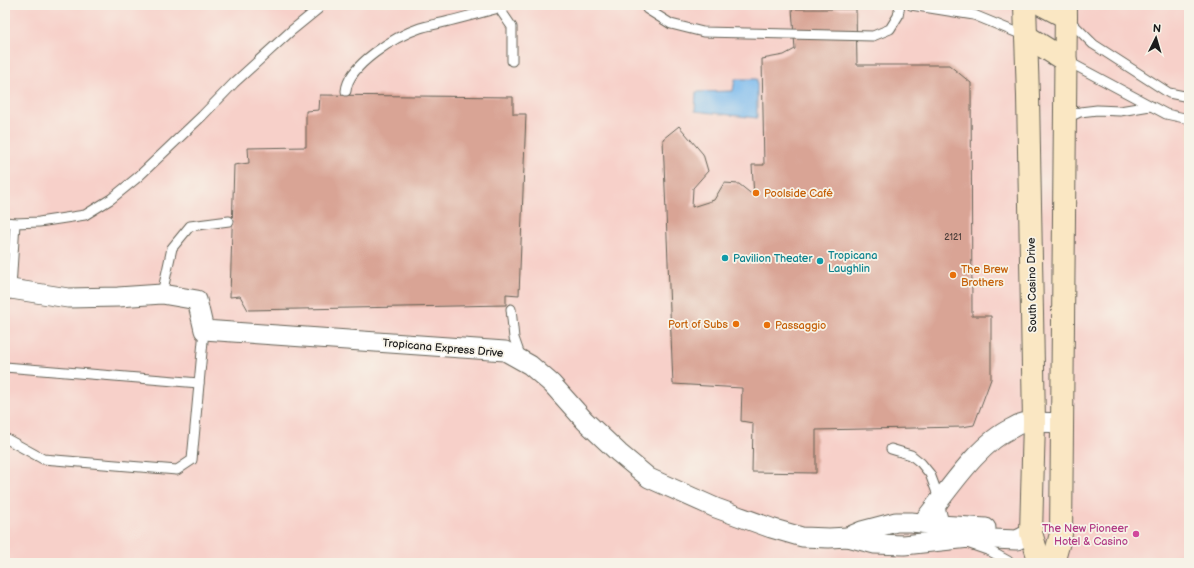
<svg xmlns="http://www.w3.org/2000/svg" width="1194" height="568" viewBox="0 0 1194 568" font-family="'Balsamiq Sans',sans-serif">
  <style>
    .built { fill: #f7d0c9 }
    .water { fill: #7abaee; stroke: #4b6b85 }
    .building { fill: #d9a495 }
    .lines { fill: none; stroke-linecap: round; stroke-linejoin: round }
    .service-casing { stroke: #646155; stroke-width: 11 }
    .minor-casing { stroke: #646155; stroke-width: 21 }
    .secondary-casing { stroke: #646155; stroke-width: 24 }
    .service { stroke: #fff; stroke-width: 9 }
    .minor { stroke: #fff; stroke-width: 19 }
    .secondary { stroke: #fae7c3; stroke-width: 22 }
    .food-dot { fill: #e8710a; stroke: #f7f3e8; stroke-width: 1.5 }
    .culture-dot { fill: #0f9aa8; stroke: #f7f3e8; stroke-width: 1.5 }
    .hotel-dot { fill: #d1479c; stroke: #f7f3e8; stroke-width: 1.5 }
    .labels { text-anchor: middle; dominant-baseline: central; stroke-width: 3.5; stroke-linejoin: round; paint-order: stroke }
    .number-label { font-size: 9px; fill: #4b3e3a }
    .food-label { font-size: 11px; fill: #c56008; stroke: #f7f3e8; text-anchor: start }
    .culture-label { font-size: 11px; fill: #0d838f; stroke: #f7f3e8; text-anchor: start }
    .street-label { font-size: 11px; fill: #1c1c1c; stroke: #f7f3e8 }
    .hotel-label { font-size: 11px; fill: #b23c85; stroke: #f7f3e8; text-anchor: end }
  </style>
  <rect width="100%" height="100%" fill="#f7f3e8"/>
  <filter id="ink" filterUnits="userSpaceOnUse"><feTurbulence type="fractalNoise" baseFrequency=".025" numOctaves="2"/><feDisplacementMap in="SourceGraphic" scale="8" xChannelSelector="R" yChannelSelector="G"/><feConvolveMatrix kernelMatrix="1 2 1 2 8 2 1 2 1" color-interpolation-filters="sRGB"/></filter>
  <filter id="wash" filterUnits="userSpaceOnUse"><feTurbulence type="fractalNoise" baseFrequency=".012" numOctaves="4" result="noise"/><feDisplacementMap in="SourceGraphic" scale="16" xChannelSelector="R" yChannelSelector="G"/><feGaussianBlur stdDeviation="0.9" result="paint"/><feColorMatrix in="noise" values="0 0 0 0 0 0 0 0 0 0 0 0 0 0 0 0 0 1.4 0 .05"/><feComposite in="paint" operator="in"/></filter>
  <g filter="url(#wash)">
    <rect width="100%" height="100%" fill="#e9e1be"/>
    <rect class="built" x="5" y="5" width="1184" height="558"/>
    <path class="water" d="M 735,79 L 757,79 L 757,118 L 695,111 L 696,92 L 733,91 Z"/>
    <g id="blocks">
      <g class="building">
        <path d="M 792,9 L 856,9 L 857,65 L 949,65 L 971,83 L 972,316 L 991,316 L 991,379 L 974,425 L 962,427 L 816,430 L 816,473 L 752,472 L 753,423 L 741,421 L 742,388 L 673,384 L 663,139 L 679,126 L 703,154 L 708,171 L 693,188 L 692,207 L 714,200 L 724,183 L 739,184 L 754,196 L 752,165 L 764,165 L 762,59 L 784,55 L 795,49 Z"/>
        <path d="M 320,95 L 513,97 L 513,114 L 526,114 L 519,295 L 506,294 L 506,305 L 248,310 L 240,296 L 230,297 L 234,165 L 249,163 L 248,148 L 306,147 L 306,111 L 319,110 Z"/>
      </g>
    </g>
  </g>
  <g filter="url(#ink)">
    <use href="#blocks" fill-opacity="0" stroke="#646155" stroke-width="1"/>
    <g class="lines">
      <g class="service-casing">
        <g id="service">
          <path d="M 500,5 L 499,8 L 512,27 L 512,61"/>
          <path d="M 645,5 L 647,9 L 671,24 L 703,32 L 873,36 L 890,29 L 898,16 L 900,5"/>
          <path d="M 911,5 L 974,15 L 1025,36"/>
          <path d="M 1069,20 L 1093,44 L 1169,93 L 1189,97"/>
          <path d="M 1067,61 L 1166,114 L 1189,119"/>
          <path d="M 346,91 C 348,65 396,36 420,28 C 429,25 439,24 449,21 C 466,17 483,12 499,8"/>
          <path d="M 1065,119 L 1080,112 L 1097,110 L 1120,111 L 1150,106"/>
          <path d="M 5,222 L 15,223 L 39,222 L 85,215 L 111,199 L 138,177 L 202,116 L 234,83 L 291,31 L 318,9 L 320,5"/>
          <path d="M 11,289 L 15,223"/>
          <path d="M 162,294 L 172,248 L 190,226 L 229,221"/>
          <path d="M 511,309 L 514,338 L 521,358"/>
          <path d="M 5,367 L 199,383"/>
          <path d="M 5,438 L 43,459 L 177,470 L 192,460 L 204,330"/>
          <path d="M 891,449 L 911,455 L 921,463 L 930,474 L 936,490 L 945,527"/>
          <path d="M 967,543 L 990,551 L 1008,561 L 1009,563"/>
        </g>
      </g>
      <g class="minor-casing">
        <g id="minor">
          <path d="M 5,290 L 11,289 L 68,298 L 118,297 L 162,294 L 197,300 L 204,330 L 505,351 L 530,365 L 552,384 L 585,421 L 619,453 L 649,478 L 716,508 L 771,528 L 802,537 L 829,538 L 848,537 L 875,544 L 904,545 L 969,538 L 1017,540 L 1031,533"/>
          <path d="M 922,523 C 946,494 977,444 1012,428 C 1015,426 1019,424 1023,423 C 1036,421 1050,423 1063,423"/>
          <path d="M 848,537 L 862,531 L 896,522 L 911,522 L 940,525 L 986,528"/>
        </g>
      </g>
      <g class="secondary-casing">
        <g id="secondary">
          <path d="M 1025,5 L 1026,36 L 1028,96 L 1034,422 L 1031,533 L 1040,563"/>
          <path d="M 1043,5 L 1066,17"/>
          <path d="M 1026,36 L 1066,61"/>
          <path d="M 1053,563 L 1061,534 L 1066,5"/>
        </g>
      </g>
      <use href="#service" class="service"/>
      <use href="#minor" class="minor"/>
      <use href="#secondary" class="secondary"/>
    </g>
  </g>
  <g class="food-dot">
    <circle cx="756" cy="193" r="4"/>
    <circle cx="953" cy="275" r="4"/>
    <circle cx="736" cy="324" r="4"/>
    <circle cx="767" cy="325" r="4"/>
  </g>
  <g class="culture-dot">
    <circle cx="725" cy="258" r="4"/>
    <circle cx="820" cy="261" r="4"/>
  </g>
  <circle class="hotel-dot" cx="1136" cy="534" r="4"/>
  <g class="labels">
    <g class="number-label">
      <text x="953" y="237">2121</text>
    </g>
    <g class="food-label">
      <text x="764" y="193">Poolside Café</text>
      <text x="961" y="269">The Brew<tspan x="961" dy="13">Brothers</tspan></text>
      <text x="728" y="324" text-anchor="end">Port of Subs</text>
      <text x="775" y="325">Passaggio</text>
    </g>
    <g class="culture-label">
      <text x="828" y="255">Tropicana<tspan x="828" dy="13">Laughlin</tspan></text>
      <text x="733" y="258">Pavilion Theater</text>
    </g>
    <g class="street-label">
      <text transform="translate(1032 285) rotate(-91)">South Casino Drive</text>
      <text transform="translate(443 348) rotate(5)">Tropicana Express Drive</text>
    </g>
    <g class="hotel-label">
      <text x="1128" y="528">The New Pioneer<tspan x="1128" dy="13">Hotel &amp; Casino</tspan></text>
    </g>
  </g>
  <rect width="1194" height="568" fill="none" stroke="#f7f3e8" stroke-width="20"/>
  <g transform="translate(1156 38) rotate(5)" stroke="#f7f3e8" stroke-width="3" paint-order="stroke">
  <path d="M0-3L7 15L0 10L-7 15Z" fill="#1c1c1c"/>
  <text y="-6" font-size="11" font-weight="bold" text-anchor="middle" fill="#1c1c1c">N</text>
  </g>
</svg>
